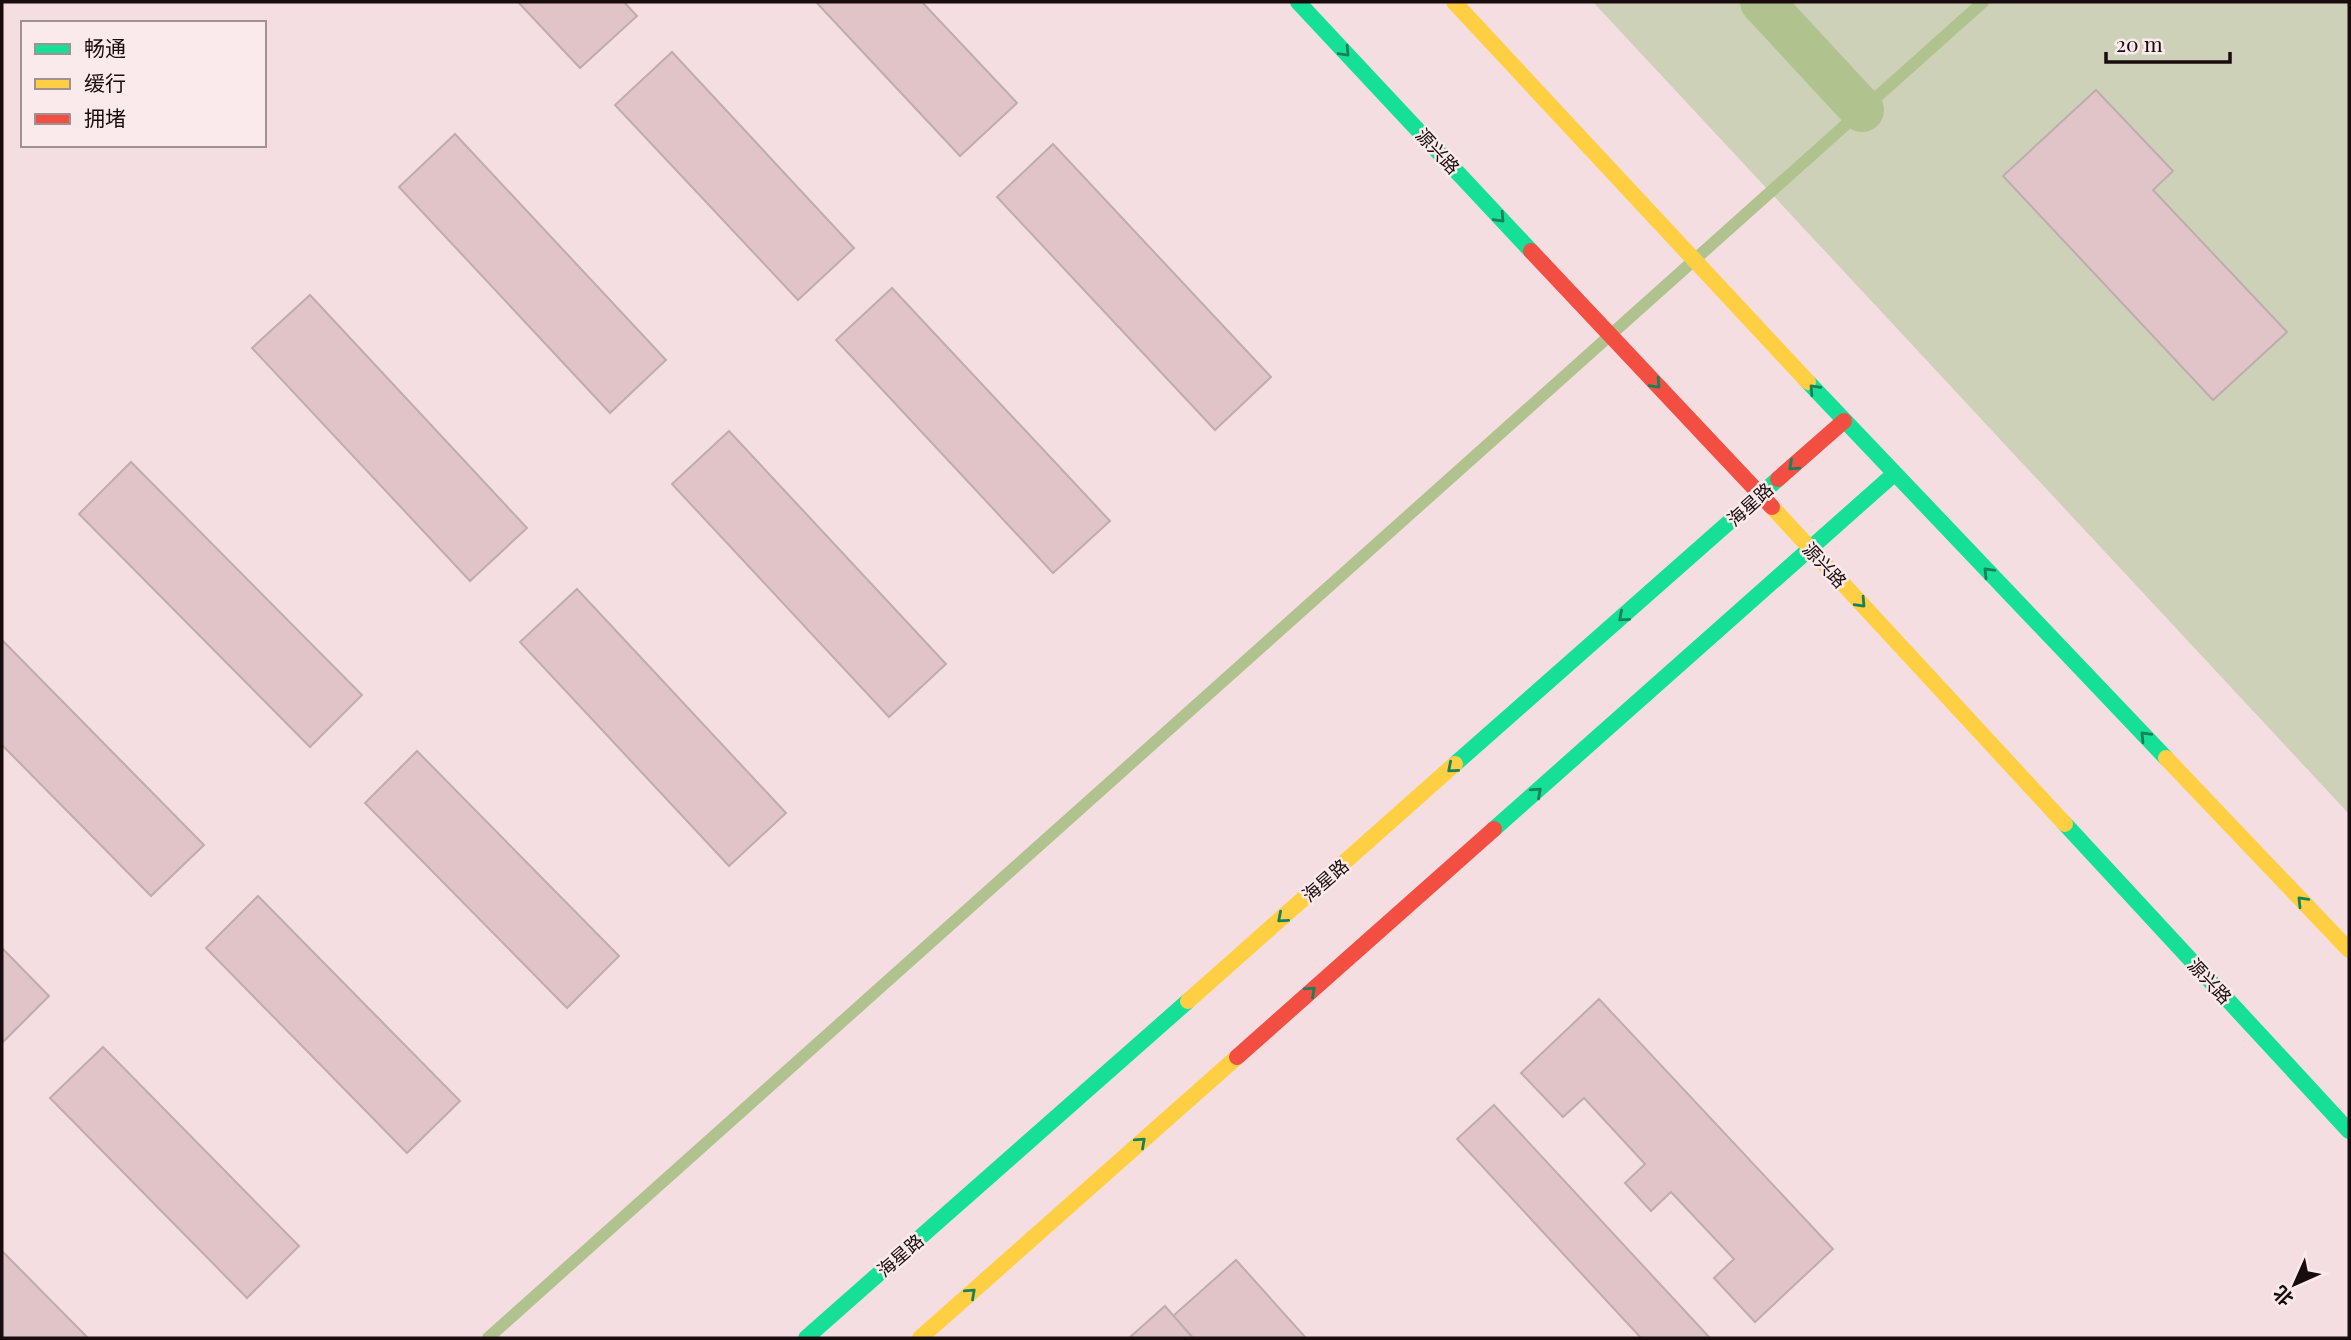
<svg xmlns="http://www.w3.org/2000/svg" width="2351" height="1340" viewBox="0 0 2351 1340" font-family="'Playfair Display','Noto Sans SC',serif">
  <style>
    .green { fill: #cdd1b7 }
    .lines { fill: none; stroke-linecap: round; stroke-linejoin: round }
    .stream { stroke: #b0c38e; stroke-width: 12 }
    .canal { stroke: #b0c38e; stroke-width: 44 }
    .building { fill: #e0c4c8; stroke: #beacaf; stroke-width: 2 }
    .fast { stroke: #16e098; stroke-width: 16 }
    .slow { stroke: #ffcf43; stroke-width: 16 }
    .jam { stroke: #f24e42; stroke-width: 16 }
    .oneway { stroke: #17815a }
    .labels { text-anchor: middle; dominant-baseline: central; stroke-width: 5; stroke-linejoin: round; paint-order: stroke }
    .street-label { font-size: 18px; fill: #190c0e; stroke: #faeaec }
  </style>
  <rect width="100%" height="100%" fill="#f5dee1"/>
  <path class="green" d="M 1593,2 L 2349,2 L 2349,814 Z"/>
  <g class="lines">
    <path class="stream" d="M 488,1338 L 1983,2"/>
    <path class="canal" d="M 1762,2 L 1862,110"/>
  </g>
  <g class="building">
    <path d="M 518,2 L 624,2 L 637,16 L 580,68 Z"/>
    <path d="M 816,2 L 922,2 L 1017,103 L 960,156 Z"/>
    <path d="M 672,52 L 854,248 L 798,300 L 615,105 Z"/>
    <path d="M 2096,90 L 2173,171 L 2153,190 L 2287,332 L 2213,400 L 2003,176 Z"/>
    <path d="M 455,134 L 666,360 L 610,413 L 399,187 Z"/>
    <path d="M 1053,144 L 1271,377 L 1215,430 L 997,197 Z"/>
    <path d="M 892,288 L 1110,521 L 1053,573 L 836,340 Z"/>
    <path d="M 310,295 L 527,528 L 470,581 L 252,348 Z"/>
    <path d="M 729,431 L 946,664 L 889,717 L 672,484 Z"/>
    <path d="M 131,462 L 362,695 L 310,747 L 79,514 Z"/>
    <path d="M 577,589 L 786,813 L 729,866 L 520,642 Z"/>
    <path d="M 2,640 L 204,845 L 151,896 L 2,745 Z"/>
    <path d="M 417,751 L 619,956 L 567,1008 L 365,803 Z"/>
    <path d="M 258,896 L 460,1101 L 407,1153 L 206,948 Z"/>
    <path d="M 2,948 L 49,996 L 2,1043 Z"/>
    <path d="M 1599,999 L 1833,1249 L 1755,1322 L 1714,1278 L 1734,1259 L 1671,1192 L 1651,1211 L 1625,1183 L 1645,1164 L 1584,1098 L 1563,1117 L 1521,1073 Z"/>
    <path d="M 103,1047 L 299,1246 L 247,1298 L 50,1098 Z"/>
    <path d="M 1494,1105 L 1710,1338 L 1641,1338 L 1457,1139 Z"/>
    <path d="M 2,1251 L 88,1338 L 2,1338 Z"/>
    <path d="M 1236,1260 L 1306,1338 L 1193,1338 L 1173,1316 Z"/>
    <path d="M 1165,1306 L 1193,1338 L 1129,1338 Z"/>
  </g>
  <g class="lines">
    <g class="fast">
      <path d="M 1298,2 L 1531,251"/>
      <path d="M 1808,382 L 2166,758"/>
      <path d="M 1455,764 L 1778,479"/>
      <path d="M 2065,824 L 2349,1131"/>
      <path d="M 1494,829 L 1894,474"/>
      <path d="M 806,1338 L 1188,1001"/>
    </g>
    <g class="slow">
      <path d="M 1454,2 L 1808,382"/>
      <path d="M 1772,507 L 2065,824"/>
      <path d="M 2166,758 L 2349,950"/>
      <path d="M 1188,1001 L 1455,764"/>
      <path d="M 920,1338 L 1237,1057"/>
    </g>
    <g class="jam">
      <path d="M 1531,251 L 1772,507"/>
      <path d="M 1778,479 L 1844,421"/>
      <path d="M 1237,1057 L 1494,829"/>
    </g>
  </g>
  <defs><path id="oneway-chevron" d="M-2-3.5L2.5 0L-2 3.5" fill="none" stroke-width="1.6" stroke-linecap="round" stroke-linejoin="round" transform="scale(1.75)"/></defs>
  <g class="oneway">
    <use href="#oneway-chevron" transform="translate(1345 52) rotate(47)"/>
    <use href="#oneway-chevron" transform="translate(1500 218) rotate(47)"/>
    <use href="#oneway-chevron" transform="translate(1656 384) rotate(47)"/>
    <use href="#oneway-chevron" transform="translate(1814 389) rotate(-133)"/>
    <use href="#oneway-chevron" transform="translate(1793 466) rotate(138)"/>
    <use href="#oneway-chevron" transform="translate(1988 572) rotate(-134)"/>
    <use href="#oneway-chevron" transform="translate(1861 603) rotate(47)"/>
    <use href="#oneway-chevron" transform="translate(1623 617) rotate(139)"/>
    <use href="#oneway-chevron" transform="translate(2145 736) rotate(-134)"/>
    <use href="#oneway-chevron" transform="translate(1452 768) rotate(139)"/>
    <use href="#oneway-chevron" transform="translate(1537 792) rotate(-42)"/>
    <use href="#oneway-chevron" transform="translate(2302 901) rotate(-134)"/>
    <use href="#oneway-chevron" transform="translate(1282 918) rotate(139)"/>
    <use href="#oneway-chevron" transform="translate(1311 991) rotate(-42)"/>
    <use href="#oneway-chevron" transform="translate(1141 1142) rotate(-42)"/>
    <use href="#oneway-chevron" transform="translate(971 1293) rotate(-42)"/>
  </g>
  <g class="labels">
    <g class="street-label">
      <text transform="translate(1438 151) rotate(47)">源兴路</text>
      <text transform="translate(1750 504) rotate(-42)">海星路</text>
      <text transform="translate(1825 565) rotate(47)">源兴路</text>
      <text transform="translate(1325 880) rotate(-41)">海星路</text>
      <text transform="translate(2210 981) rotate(47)">源兴路</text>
      <text transform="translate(900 1255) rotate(-41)">海星路</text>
    </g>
  </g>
  <rect width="2351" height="1340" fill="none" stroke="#190c0e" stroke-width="7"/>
  <rect x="21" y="21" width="245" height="126" fill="#faeaec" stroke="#a09193" stroke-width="2"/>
  <rect x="35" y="44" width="35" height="10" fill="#16e098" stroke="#a09193" stroke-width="2"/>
  <text x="84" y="56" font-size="21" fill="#190c0e">畅通</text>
  <rect x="35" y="79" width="35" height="10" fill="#ffcf43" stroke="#a09193" stroke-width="2"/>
  <text x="84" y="91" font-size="21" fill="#190c0e">缓行</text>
  <rect x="35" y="114" width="35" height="10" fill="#f24e42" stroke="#a09193" stroke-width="2"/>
  <text x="84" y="126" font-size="21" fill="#190c0e">拥堵</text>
  <g transform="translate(2295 1284) rotate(225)" stroke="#faeaec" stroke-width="5" paint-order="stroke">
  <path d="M0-5L12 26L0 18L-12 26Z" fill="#190c0e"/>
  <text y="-10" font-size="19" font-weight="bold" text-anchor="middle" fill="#190c0e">北</text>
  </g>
  <path d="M2106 52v10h124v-10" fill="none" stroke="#190c0e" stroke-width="3.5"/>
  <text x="2116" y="52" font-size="21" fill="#190c0e" stroke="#faeaec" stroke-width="5" paint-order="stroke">20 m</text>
</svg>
